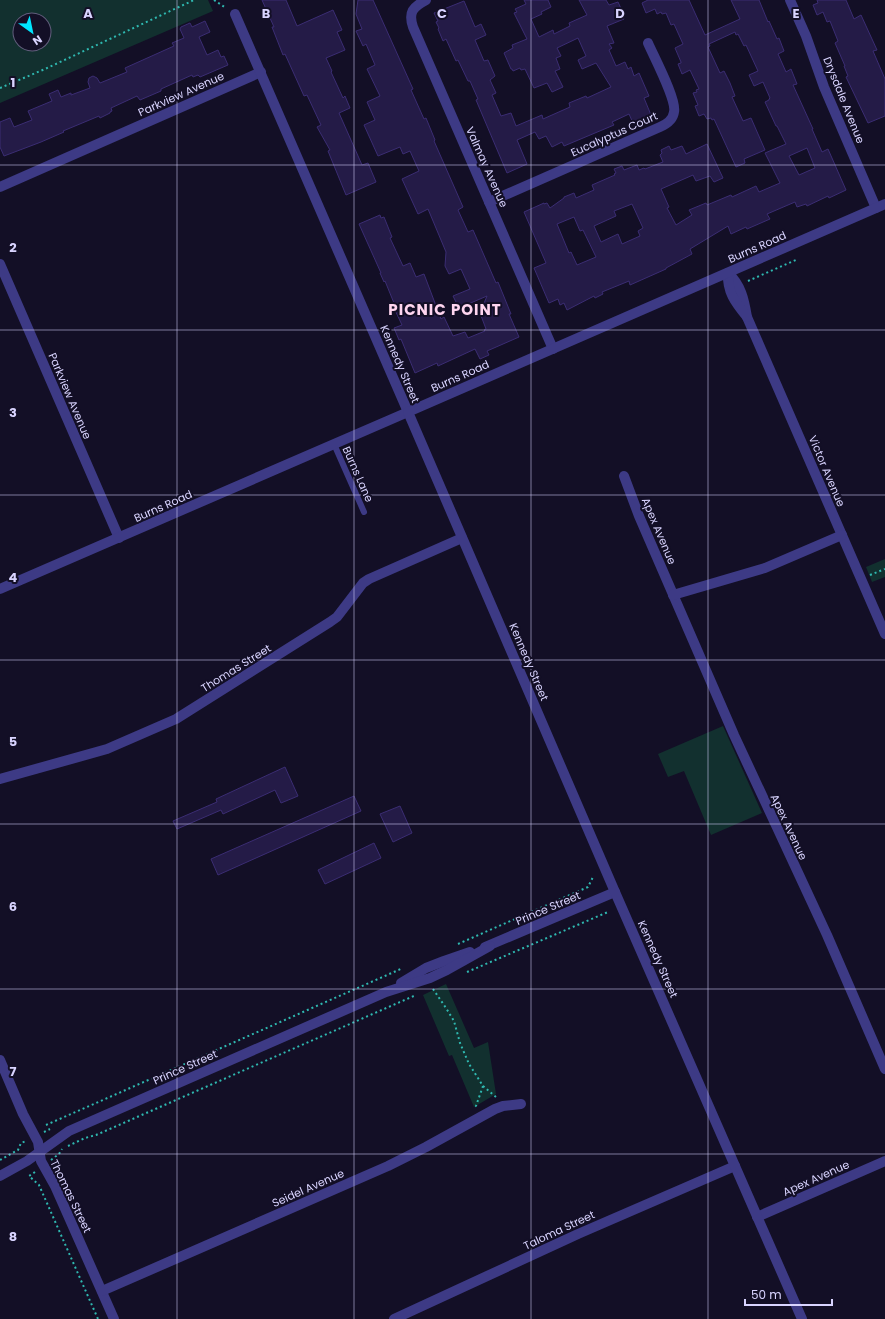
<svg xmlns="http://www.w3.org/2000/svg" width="885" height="1319" viewBox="0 0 885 1319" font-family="Poppins,sans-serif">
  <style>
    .green { fill: #12302f; fill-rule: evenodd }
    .building { fill: #241b47; stroke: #3b2d73; fill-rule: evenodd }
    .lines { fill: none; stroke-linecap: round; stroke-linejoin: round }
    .path { stroke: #2fb8b0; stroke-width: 2; stroke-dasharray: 2 3; stroke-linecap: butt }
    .service { stroke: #3d3a85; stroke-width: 6 }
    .minor { stroke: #3d3a85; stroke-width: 10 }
    .tertiary { stroke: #3d3a85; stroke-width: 10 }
    .grid { fill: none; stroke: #d9d4ff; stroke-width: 1; stroke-opacity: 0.55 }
    .labels { text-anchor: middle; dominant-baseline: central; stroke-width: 4; stroke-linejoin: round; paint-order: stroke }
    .street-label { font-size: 11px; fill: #d9d4ff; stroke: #130f26 }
    .district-label { font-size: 15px; font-weight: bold; letter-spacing: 1px; fill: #ffd6f0; stroke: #130f26 }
    .grid-label { font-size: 13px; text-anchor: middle; font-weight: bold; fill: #d9d4ff; stroke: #130f26; stroke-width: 4; stroke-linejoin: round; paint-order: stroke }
  </style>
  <rect width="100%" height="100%" fill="#130f26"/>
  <g class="green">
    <path d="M 0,0 L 208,0 L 213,11 L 0,103 ZM 20,20 L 44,20 L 44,44 L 20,44 Z"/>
    <path d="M 885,559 L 885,577 L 872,582 L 866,567 Z"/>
    <path d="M 723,726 L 762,813 L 711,835 L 684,771 L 668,777 L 658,754 Z"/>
    <path d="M 446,984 L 474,1048 L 488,1042 L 496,1094 L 474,1107 L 452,1055 L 449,1056 L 423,995 Z"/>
  </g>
  <g class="building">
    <path d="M 262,0 L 286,0 L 297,26 L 333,10 L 342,30 L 337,32 L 345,50 L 326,58 L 332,71 L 331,72 L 343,98 L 345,96 L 350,108 L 339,113 L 362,165 L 368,163 L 376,182 L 346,195 L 328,151 L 330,150 L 317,127 L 321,125 L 307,95 L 304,96 L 285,54 L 283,55 L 272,27 L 274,27 Z"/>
    <path d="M 358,0 L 373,0 L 413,89 L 411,90 L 424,119 L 426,118 L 435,140 L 434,141 L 463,207 L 458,210 L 468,232 L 473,230 L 496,283 L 498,282 L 511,314 L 509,314 L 519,337 L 487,351 L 489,355 L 480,359 L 475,349 L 438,366 L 437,363 L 415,373 L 401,339 L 399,340 L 394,328 L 402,325 L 394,308 L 396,308 L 385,281 L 384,282 L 380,273 L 381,273 L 359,224 L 380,215 L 381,218 L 384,217 L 392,237 L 390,238 L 403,266 L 410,263 L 416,277 L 424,274 L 441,319 L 444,317 L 453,336 L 465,332 L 468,338 L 485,331 L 484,330 L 486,329 L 480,313 L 487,296 L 459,308 L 453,296 L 470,289 L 461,269 L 449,274 L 445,266 L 446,252 L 428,209 L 418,214 L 402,179 L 419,171 L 410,151 L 403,154 L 400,147 L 378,156 L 364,125 L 375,120 L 367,102 L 380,96 L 367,69 L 375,65 L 366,44 L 363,46 L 356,31 L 362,29 L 356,14 Z"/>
    <path d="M 524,0 L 548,0 L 551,7 L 541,12 L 542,14 L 531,19 L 539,37 L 553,30 L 554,34 L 570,26 L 569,23 L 587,15 L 579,0 L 606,0 L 609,5 L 618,2 L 624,15 L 622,16 L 624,19 L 607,26 L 614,43 L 609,44 L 612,48 L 609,50 L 616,66 L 625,62 L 628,69 L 631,67 L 634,76 L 639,73 L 649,96 L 644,98 L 651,115 L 633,123 L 629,114 L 612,122 L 614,125 L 564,146 L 562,142 L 552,147 L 546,136 L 539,139 L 535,132 L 517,140 L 527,164 L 507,173 L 476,100 L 478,99 L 470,81 L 468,81 L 458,60 L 456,61 L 446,39 L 443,41 L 438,29 L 439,28 L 436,22 L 438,21 L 434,13 L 464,1 L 475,27 L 481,24 L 486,35 L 475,40 L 484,61 L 488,60 L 495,76 L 490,80 L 496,93 L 492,95 L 501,116 L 511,113 L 516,126 L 542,115 L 543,119 L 570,107 L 569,103 L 586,96 L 587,98 L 611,87 L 596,63 L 582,69 L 578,60 L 586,56 L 578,38 L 557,48 L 561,56 L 556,58 L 560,69 L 555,71 L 563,87 L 552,92 L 547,83 L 534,88 L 525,69 L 521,70 L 520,68 L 513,71 L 512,69 L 511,69 L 504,53 L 513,48 L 512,45 L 527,39 L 514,13 L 517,12 L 515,9 L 526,4 Z"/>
    <path d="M 648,0 L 689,0 L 705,35 L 740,19 L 731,0 L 759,0 L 768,22 L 769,21 L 777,39 L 779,38 L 784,51 L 778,54 L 786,72 L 791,69 L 797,84 L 793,85 L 813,129 L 812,129 L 822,152 L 828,149 L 846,190 L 829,198 L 828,196 L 807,206 L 806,204 L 797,207 L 795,202 L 767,214 L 770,219 L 747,229 L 746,227 L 731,234 L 728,226 L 690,249 L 692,254 L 666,268 L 666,269 L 630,285 L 629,281 L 602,292 L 603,294 L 595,298 L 594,296 L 567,310 L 564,303 L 560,305 L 558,299 L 549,303 L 534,268 L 546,263 L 524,212 L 544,203 L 544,204 L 547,203 L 550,208 L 564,198 L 564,197 L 574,193 L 576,198 L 594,190 L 592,185 L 615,175 L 614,174 L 616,173 L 614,169 L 622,166 L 624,170 L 637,165 L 639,170 L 644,168 L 645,169 L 663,162 L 660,155 L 662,153 L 661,150 L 669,146 L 671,150 L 682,146 L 686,154 L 707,144 L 723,178 L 714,182 L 710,176 L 696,181 L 693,175 L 661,189 L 669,207 L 667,208 L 676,225 L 692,215 L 689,210 L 706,203 L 707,205 L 731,195 L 732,197 L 756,186 L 759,192 L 780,183 L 765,153 L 786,144 L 777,126 L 776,126 L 765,102 L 769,100 L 769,99 L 770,98 L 763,82 L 754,86 L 749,75 L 758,71 L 746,45 L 744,46 L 738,34 L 736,35 L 735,32 L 709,44 L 710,46 L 708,47 L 720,73 L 724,71 L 730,83 L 735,96 L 732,97 L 743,121 L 751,118 L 765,150 L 744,159 L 745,163 L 736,167 L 714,119 L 712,120 L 711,118 L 707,119 L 704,114 L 699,116 L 695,106 L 698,105 L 693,93 L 697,92 L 696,90 L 699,89 L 690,70 L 682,74 L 678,64 L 681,63 L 681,62 L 675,48 L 683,44 L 674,24 L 671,25 L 666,13 L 662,14 L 661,12 L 657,14 L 655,9 L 646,13 L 642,3 ZM 807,148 L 815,168 L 799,175 L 789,156 ZM 632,204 L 643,228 L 638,231 L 640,236 L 622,244 L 618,234 L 601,242 L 594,226 L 616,216 L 614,211 ZM 574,217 L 580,231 L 583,230 L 596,257 L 577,265 L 571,252 L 569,253 L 557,224 Z"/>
    <path d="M 817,0 L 846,0 L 854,19 L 861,15 L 877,50 L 873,51 L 885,79 L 885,116 L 868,123 L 846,77 L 848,76 L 844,66 L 845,66 L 835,43 L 838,41 L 830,21 L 827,22 L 823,12 L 817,15 L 813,5 L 818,3 Z"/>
    <path d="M 205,21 L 210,32 L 199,37 L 207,55 L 218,50 L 221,57 L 224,56 L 228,65 L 200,77 L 198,75 L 193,77 L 192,75 L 161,89 L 161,91 L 140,100 L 137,96 L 111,108 L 112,111 L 110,112 L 110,113 L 100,118 L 99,116 L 63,131 L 64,132 L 41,142 L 4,156 L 0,147 L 0,122 L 10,118 L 14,127 L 32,120 L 28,111 L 52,101 L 49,94 L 58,90 L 61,97 L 71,93 L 71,95 L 90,88 L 88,82 L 89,78 L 93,76 L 97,78 L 100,83 L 127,72 L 125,68 L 174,46 L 172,43 L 184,38 L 180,29 L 181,27 L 190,23 L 192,27 Z"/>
    <path d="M 285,767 L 298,796 L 281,803 L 275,790 L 223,814 L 221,810 L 177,829 L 173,821 L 217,802 L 216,799 Z"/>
    <path d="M 354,796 L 361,811 L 218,875 L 211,859 Z"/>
    <path d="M 400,806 L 412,833 L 393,842 L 380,814 Z"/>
    <path d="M 374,843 L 381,858 L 325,884 L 318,870 Z"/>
  </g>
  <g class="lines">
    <g class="path">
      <path d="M 214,0 L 226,8"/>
      <path d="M 0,88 L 45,69 L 194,0"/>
      <path d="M 748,281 L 798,259"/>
      <path d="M 870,575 L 885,569"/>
      <path d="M 458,944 L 588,887 L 593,877"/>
      <path d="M 467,972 L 608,912"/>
      <path d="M 433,989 L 446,1008 L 454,1021 L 460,1043 L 469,1064 L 483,1086 L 476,1106 L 477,1107"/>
      <path d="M 483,1086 L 496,1097"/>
      <path d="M 46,1125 L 403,968"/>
      <path d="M 44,1132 L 50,1129"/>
      <path d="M 68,1146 L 85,1138 L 96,1135 L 416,995"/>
      <path d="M 0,1160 L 18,1150 L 21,1143 L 26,1141"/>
      <path d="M 51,1160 L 59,1154 L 62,1149"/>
      <path d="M 35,1172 L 29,1176 L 39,1185 L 98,1319"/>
    </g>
    <path class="service" d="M 334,444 L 364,512"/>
    <g class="minor">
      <path d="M 426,0 C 413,7 408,12 413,27 L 553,349"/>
      <path d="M 790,0 L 806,36 L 824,87 L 876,208"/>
      <path d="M 0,187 L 261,72"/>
      <path d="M 489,202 L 660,127 C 667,124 673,120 674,112 C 677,100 654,57 648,43"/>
      <path d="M 0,264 L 119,538"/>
      <path d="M 728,273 C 741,285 744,299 747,317 L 885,634"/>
      <path d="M 728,273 C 727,292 735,302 747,317"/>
      <path d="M 624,476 L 639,516 L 734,735 L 827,935 L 885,1069"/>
      <path d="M 0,589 L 408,412 L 235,14"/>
      <path d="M 673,595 L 765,568 L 842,535"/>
      <path d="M 0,779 L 107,749 L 176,719 L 330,622 L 337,617 L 363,583 L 369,579 L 462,538"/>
      <path d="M 485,947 L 615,892"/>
      <path d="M 401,983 L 426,968 L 444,961 L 470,952"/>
      <path d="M 0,1060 L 23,1114 L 38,1142 L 41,1161 L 55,1186 L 114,1319"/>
      <path d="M 0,1176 L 27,1161 L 69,1131 L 386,992 L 430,978 L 447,970 L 490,946"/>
      <path d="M 757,1217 L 885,1161"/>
      <path d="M 102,1291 L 388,1166 L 426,1147 L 495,1109 L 503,1106 L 521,1104"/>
      <path d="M 394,1319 L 578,1234 L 735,1166"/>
    </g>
    <path class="tertiary" d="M 802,1319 L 615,892 L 408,412 L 885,204"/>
  </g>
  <path class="grid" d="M 177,0 L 177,1319M 354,0 L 354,1319M 531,0 L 531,1319M 708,0 L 708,1319M 0,165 L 885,165M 0,330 L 885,330M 0,495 L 885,495M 0,660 L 885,660M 0,824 L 885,824M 0,989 L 885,989M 0,1154 L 885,1154"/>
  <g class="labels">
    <g class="street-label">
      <text transform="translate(181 94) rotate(-24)">Parkview Avenue</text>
      <text transform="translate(844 100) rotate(68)">Drysdale Avenue</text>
      <text transform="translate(614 134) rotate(-24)">Eucalyptus Court</text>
      <text transform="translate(487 167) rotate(66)">Valmay Avenue</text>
      <text transform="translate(757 247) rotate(-24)">Burns Road</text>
      <text transform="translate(400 364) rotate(67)">Kennedy Street</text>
      <text transform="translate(460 376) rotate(-24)">Burns Road</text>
      <text transform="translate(70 396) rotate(67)">Parkview Avenue</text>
      <text transform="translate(827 471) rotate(67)">Victor Avenue</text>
      <text transform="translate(358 474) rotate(66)">Burns Lane</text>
      <text transform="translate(163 506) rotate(-24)">Burns Road</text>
      <text transform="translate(659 531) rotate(67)">Apex Avenue</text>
      <text transform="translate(529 662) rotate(67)">Kennedy Street</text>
      <text transform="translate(236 668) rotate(-32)">Thomas Street</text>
      <text transform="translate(789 827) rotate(65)">Apex Avenue</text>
      <text transform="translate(548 908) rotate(-23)">Prince Street</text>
      <text transform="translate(658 959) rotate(66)">Kennedy Street</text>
      <text transform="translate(185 1067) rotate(-24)">Prince Street</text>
      <text transform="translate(816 1178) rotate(-24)">Apex Avenue</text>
      <text transform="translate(308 1188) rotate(-24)">Seidel Avenue</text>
      <text transform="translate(71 1196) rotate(64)">Thomas Street</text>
      <text transform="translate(559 1230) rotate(-25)">Taloma Street</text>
    </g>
    <g class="district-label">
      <text x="445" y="309">PICNIC POINT</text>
    </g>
  </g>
  <g class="grid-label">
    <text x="88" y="18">A</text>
    <text x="266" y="18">B</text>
    <text x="442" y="18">C</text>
    <text x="620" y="18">D</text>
    <text x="796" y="18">E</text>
    <text x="13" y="87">1</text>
    <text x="13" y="252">2</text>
    <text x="13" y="417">3</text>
    <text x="13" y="582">4</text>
    <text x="13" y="746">5</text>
    <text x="13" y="911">6</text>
    <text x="13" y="1076">7</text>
    <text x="13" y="1241">8</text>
  </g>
  <g transform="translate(32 32) rotate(147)"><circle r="19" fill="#130f26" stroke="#625e7d"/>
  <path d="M0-3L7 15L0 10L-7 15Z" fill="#00e5ff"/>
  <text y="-6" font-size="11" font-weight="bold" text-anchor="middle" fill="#d9d4ff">N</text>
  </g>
  <path d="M745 1299v6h87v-6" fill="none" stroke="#d9d4ff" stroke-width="2"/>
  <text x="751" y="1299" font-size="12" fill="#d9d4ff" stroke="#130f26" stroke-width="3" paint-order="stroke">50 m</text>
</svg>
